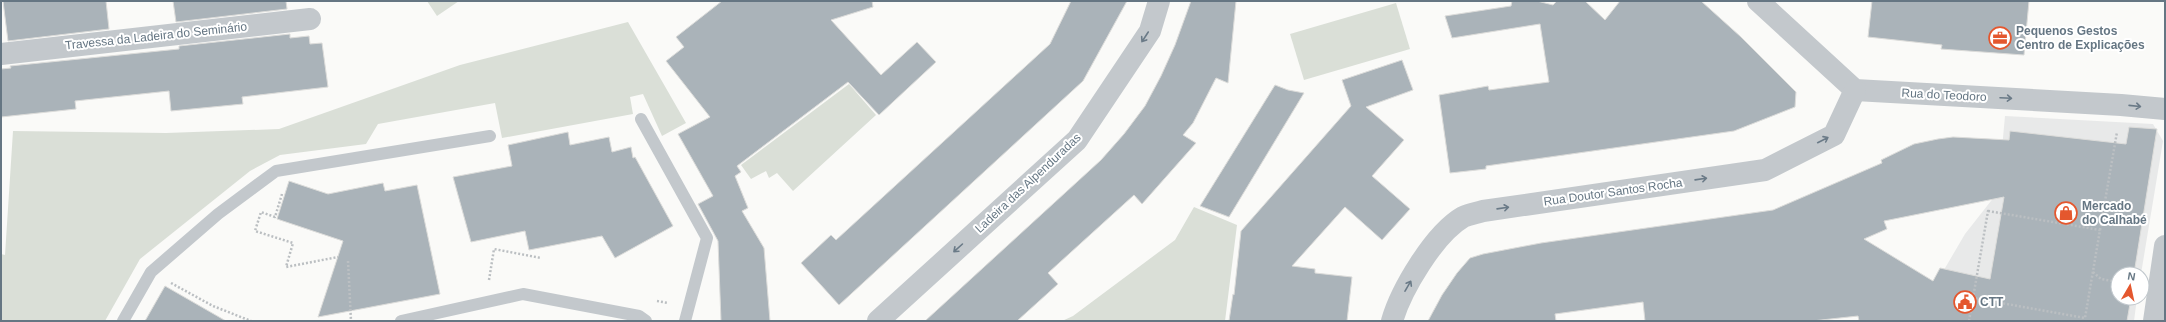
<svg xmlns="http://www.w3.org/2000/svg" width="2166" height="322" viewBox="0 0 2166 322" font-family="Arial,sans-serif">
  <style>
    .built { fill: #e8e9e9 }
    .green { fill: #dadfd7 }
    .building { fill: #aab3b9; stroke: #dcdcda; fill-rule: evenodd }
    .lines { fill: none; stroke-linecap: round; stroke-linejoin: round }
    .path { stroke: #bbbfc2; stroke-width: 2.5; stroke-dasharray: 2 2; stroke-linecap: butt }
    .service { stroke: #c3c8cc; stroke-width: 12 }
    .minor { stroke: #c3c8cc; stroke-width: 22 }
    .oneway { stroke: #6a7a87 }
    .labels { text-anchor: middle; dominant-baseline: central; stroke-width: 4; stroke-linejoin: round; paint-order: stroke }
    .poi-label { font-size: 12px; font-weight: bold; fill: #657683; stroke: #fff; text-anchor: start }
    .street-label { font-size: 12px; fill: #657683; stroke: #fff }
  </style>
  <rect width="100%" height="100%" fill="#fafaf8"/>
  <path class="built" d="M 2005,116 L 2153,124 L 2163,141 L 2141,274 L 2118,274 L 2118,298 L 2137,298 L 2134,321 L 1914,321 L 1965,234 L 1998,192 Z"/>
  <g class="green">
    <path d="M 427,1 L 459,1 L 437,16 Z"/>
    <path d="M 1396,3 L 1410,49 L 1304,80 L 1290,34 Z"/>
    <path d="M 628,22 L 686,123 L 662,136 L 643,94 L 630,97 L 633,114 L 502,138 L 495,103 L 378,124 L 366,144 L 280,155 L 250,171 L 140,259 L 105,321 L 1,321 L 1,254 L 5,255 L 13,131 L 166,133 L 279,129 L 460,65 Z"/>
    <path d="M 849,84 L 876,115 L 793,191 L 777,173 L 769,178 L 766,171 L 751,179 L 741,165 Z"/>
    <path d="M 1194,207 L 1237,225 L 1225,321 L 1062,321 L 1073,316 L 1175,240 Z"/>
  </g>
  <g class="building">
    <path d="M 3,1 L 106,1 L 109,29 L 8,41 Z"/>
    <path d="M 173,1 L 286,1 L 287,9 L 176,22 Z"/>
    <path d="M 722,1 L 872,1 L 873,7 L 831,20 L 881,75 L 917,42 L 936,62 L 879,115 L 848,82 L 737,166 L 741,172 L 735,176 L 748,208 L 742,211 L 764,248 L 770,321 L 721,321 L 718,241 L 698,204 L 713,196 L 678,134 L 710,117 L 666,61 L 684,47 L 676,37 Z"/>
    <path d="M 1071,1 L 1127,1 L 1083,81 L 839,305 L 801,263 L 831,235 L 836,240 L 1050,44 Z"/>
    <path d="M 1191,1 L 1236,1 L 1228,83 L 1216,78 L 1193,123 L 1183,135 L 1196,143 L 1142,204 L 1134,195 L 1048,273 L 1058,284 L 1017,321 L 925,321 L 1101,160 L 1124,134 L 1145,106 L 1161,76 L 1175,45 Z"/>
    <path d="M 1512,1 L 1537,1 L 1553,5 L 1557,1 L 1585,1 L 1605,20 L 1620,1 L 1701,1 L 1741,37 L 1796,92 L 1795,107 L 1734,131 L 1486,166 L 1486,169 L 1450,173 L 1439,95 L 1488,86 L 1489,90 L 1549,82 L 1540,24 L 1452,38 L 1445,16 L 1511,6 Z"/>
    <path d="M 1872,1 L 2029,1 L 2024,55 L 1941,49 L 1942,45 L 1868,37 Z"/>
    <path d="M 290,34 L 290,38 L 309,36 L 310,44 L 322,43 L 328,87 L 242,97 L 243,104 L 171,111 L 169,91 L 75,101 L 76,109 L 1,117 L 1,69 L 11,68 L 10,66 L 179,49 L 179,46 Z"/>
    <path d="M 1402,60 L 1413,90 L 1366,107 L 1404,140 L 1372,176 L 1410,209 L 1382,240 L 1345,207 L 1292,266 L 1315,269 L 1315,273 L 1352,277 L 1347,321 L 1229,321 L 1233,294 L 1234,295 L 1241,231 L 1351,106 L 1342,80 Z"/>
    <path d="M 1275,85 L 1288,90 L 1304,93 L 1229,217 L 1200,206 Z"/>
    <path d="M 2129,127 L 2157,129 L 2134,274 L 2118,274 L 2118,298 L 2131,298 L 2127,321 L 1859,321 L 1858,316 L 1812,321 L 1645,321 L 1643,302 L 1555,314 L 1556,321 L 1428,321 L 1442,295 L 1457,273 L 1470,258 L 1483,254 L 1541,243 L 1773,210 L 1882,163 L 1881,160 L 1914,144 L 1938,139 L 1953,137 L 2009,140 L 2010,131 L 2126,144 ZM 2004,197 L 1990,279 L 1940,268 L 1933,281 L 1864,239 L 1887,229 L 1884,221 Z"/>
    <path d="M 568,132 L 570,145 L 609,137 L 612,152 L 631,147 L 633,158 L 635,157 L 673,226 L 615,258 L 602,236 L 529,250 L 525,231 L 471,242 L 453,177 L 512,166 L 508,145 Z"/>
    <path d="M 289,181 L 328,194 L 383,183 L 385,191 L 417,185 L 440,294 L 318,317 L 343,241 L 277,219 Z"/>
    <path d="M 165,286 L 226,321 L 145,321 Z"/>
  </g>
  <g class="lines">
    <g class="path">
      <path d="M 282,194 L 275,217 L 261,212 L 255,231 L 293,243 L 286,267 L 338,257"/>
      <path d="M 1988,211 L 2100,230 L 2085,318 L 1973,298 Z"/>
      <path d="M 2100,230 L 2117,132"/>
      <path d="M 348,261 L 351,321"/>
      <path d="M 2093,272 L 2101,279 L 2118,282"/>
      <path d="M 489,280 L 494,249 L 541,258"/>
      <path d="M 171,283 L 213,306 L 251,321"/>
      <path d="M 657,301 L 668,303"/>
      <path d="M 1969,321 L 1973,298"/>
    </g>
    <g class="service">
      <path d="M 641,119 L 707,238 L 685,321"/>
      <path d="M 123,321 L 151,272 L 218,214 L 276,171 L 490,136"/>
      <path d="M 401,321 L 523,294 L 639,316 L 646,321"/>
    </g>
    <g class="minor">
      <path d="M 1758,1 L 1855,90 L 2121,105 L 2165,109"/>
      <path d="M 1,54 L 310,19"/>
      <path d="M 878,321 L 1077,140 L 1150,31 L 1159,1"/>
      <path d="M 1392,321 C 1401,290 1434,234 1463,217 C 1469,214 1477,213 1483,211 L 1765,170 L 1834,135 L 1855,90"/>
      <path d="M 2154,321 L 2165,246"/>
    </g>
  </g>
  <defs><path id="oneway-shaft" d="M-6 0H5M1.5-3L5.5 0L1.5 3" fill="none" stroke-width="1.6" stroke-linecap="round" stroke-linejoin="round"/></defs>
  <g class="oneway">
    <use href="#oneway-shaft" transform="translate(1145 37) rotate(123)"/>
    <use href="#oneway-shaft" transform="translate(2006 98) rotate(3)"/>
    <use href="#oneway-shaft" transform="translate(2135 106) rotate(6)"/>
    <use href="#oneway-shaft" transform="translate(1823 140) rotate(-27)"/>
    <use href="#oneway-shaft" transform="translate(1701 179) rotate(-8)"/>
    <use href="#oneway-shaft" transform="translate(1503 208) rotate(-8)"/>
    <use href="#oneway-shaft" transform="translate(958 248) rotate(138)"/>
    <use href="#oneway-shaft" transform="translate(1408 286) rotate(-60)"/>
  </g>
  <defs>
    <g id="office-ring" transform="scale(1.15)"><circle r="9.5" fill="#fff" stroke="#e4572e" stroke-width="1.5"/><path d="M-6-3h4V-5.5h4V-3h4V5H-6ZM-1-4.5V-3h2v-1.5ZM-6 0V1H6V0Z" fill="#e4572e"/></g>
    <g id="shop-ring" transform="scale(1.15)"><circle r="9.5" fill="#fff" stroke="#e4572e" stroke-width="1.5"/><path d="M-5-2.5h2.3a2.7 3.5 0 0 1 5.4 0H5L5.5 6h-11ZM-1.5-2.5h3a1.5 2.3 0 0 0-3 0Z" fill="#e4572e"/></g>
    <g id="civic-ring" transform="scale(1.15)"><circle r="9.5" fill="#fff" stroke="#e4572e" stroke-width="1.5"/><path d="M-.6-6.5H3V-4.5H.6V-3L4-1V1h2V6H-6V1h2V-1L-.6-3ZM-1.2 2.5V6h2.4V2.5Z" fill="#e4572e"/></g>
  </defs>
  <g fill-rule="evenodd">
    <use href="#office-ring" x="2000" y="38"/>
    <use href="#shop-ring" x="2066" y="213"/>
    <use href="#civic-ring" x="1965" y="302"/>
  </g>
  <g class="labels">
    <g class="poi-label">
      <text x="2016" y="31">Pequenos Gestos<tspan x="2016" dy="14">Centro de Explicações</tspan></text>
      <text x="2082" y="206">Mercado<tspan x="2082" dy="14">do Calhabé</tspan></text>
      <text x="1980" y="302">CTT</text>
    </g>
    <g class="street-label">
      <text transform="translate(156 36) rotate(-6)">Travessa da Ladeira do Seminário</text>
      <text transform="translate(1944 95) rotate(3)">Rua do Teodoro</text>
      <text transform="translate(1028 183) rotate(-43)">Ladeira das Alpenduradas</text>
      <text transform="translate(1613 192) rotate(-8)">Rua Doutor Santos Rocha</text>
    </g>
  </g>
  <rect width="2166" height="322" fill="none" stroke="#657683" stroke-width="4"/>
  <g transform="translate(2130 286) rotate(9)"><circle r="19" fill="#ffffff" stroke="#c1c8cd"/>
  <path d="M0-3L7 15L0 10L-7 15Z" fill="#e4572e"/>
  <text y="-6" font-size="11" font-weight="bold" text-anchor="middle" fill="#657683">N</text>
  </g>
</svg>
